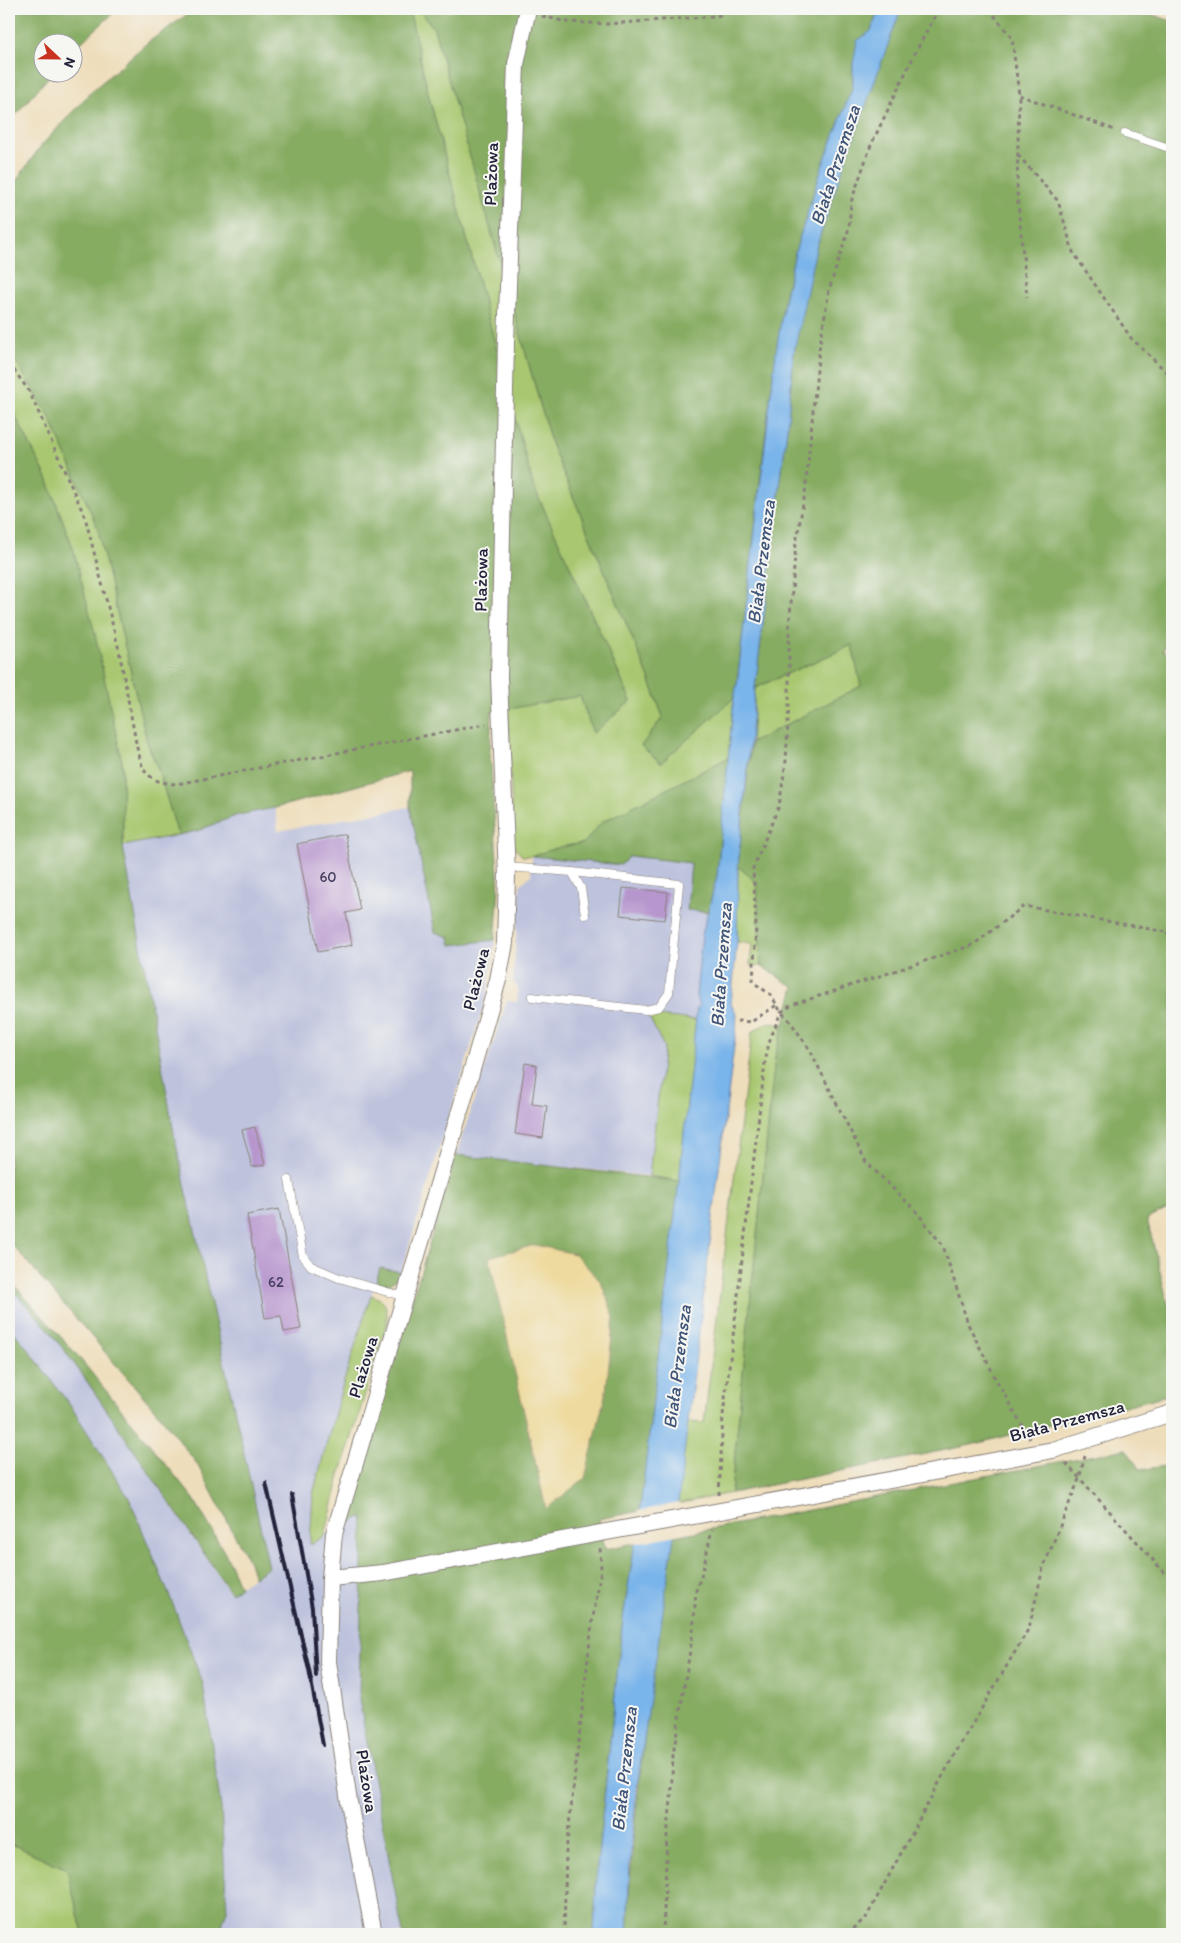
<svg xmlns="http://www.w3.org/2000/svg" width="1181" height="1943" viewBox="0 0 1181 1943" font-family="Itim,sans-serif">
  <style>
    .industrial { fill: #bec3dd }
    .green { fill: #a8c76f; stroke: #657455 }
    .forest { fill: #86ac62; stroke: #54674e }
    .sand { fill: #eeda9e; stroke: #887e6c }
    .water { fill: #79b4ea; stroke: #4e6b92 }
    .pier { fill: #eeddba }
    .building { fill: #b796ce }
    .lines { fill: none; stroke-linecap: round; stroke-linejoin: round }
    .service-casing { stroke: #88807a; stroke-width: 9 }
    .minor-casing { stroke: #88807a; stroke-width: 18 }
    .path { stroke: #88807a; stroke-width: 3; stroke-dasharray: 4 4; stroke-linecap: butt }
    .service { stroke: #fff; stroke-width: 8 }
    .minor { stroke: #fff; stroke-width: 16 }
    .rail { stroke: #22223b; stroke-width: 4 }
    .labels { text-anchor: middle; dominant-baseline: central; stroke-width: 4; stroke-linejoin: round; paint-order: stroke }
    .number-label { font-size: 15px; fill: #473f60 }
    .street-label { font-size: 18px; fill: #22223b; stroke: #f6f6f2 }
    .water-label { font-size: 19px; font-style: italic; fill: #405578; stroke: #f6f6f2 }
  </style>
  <rect width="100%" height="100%" fill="#f6f6f2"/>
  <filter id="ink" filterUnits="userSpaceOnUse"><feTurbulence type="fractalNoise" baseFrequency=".02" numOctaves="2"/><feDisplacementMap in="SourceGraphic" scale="10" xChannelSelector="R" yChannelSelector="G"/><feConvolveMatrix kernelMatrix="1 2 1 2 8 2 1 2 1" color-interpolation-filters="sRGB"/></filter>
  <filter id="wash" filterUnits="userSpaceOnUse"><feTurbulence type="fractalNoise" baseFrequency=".0096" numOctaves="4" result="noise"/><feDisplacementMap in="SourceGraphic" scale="20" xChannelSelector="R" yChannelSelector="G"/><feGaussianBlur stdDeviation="1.12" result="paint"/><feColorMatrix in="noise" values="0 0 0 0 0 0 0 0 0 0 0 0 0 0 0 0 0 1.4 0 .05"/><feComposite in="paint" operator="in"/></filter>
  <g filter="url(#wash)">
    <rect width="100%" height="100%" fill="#eeddba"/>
    <g class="industrial">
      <path d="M 410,807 L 435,932 L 450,937 L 451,945 L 495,940 L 487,995 L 401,1272 L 380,1268 L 341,1391 L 313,1494 L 310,1543 L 363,1516 L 359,1699 L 403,1934 L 219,1934 L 227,1910 L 221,1808 L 203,1684 L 172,1602 L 129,1498 L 72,1408 L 28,1349 L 9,1326 L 9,1286 L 50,1331 L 84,1377 L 230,1593 L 269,1567 L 175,1139 L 123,846 L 197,831 L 238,815 L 275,808 L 278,831 Z"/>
      <path d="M 532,856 L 621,865 L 629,856 L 692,863 L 687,910 L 708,912 L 702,935 L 696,995 L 699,1008 L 697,1008 L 696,1020 L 648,1015 L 664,1047 L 649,1176 L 456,1155 L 507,1001 L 517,1002 L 518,988 L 513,981 L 520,885 L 531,875 Z"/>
    </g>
    <g class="green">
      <path d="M 409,9 L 419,9 L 434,29 L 552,446 L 649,678 L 663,717 L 641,746 L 661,762 L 734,698 L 728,758 L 602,822 L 584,843 L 560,847 L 532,856 L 522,856 L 513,846 L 508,709 L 580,695 L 593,733 L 631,701 L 533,485 L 429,97 Z"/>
      <path d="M 9,350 L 49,416 L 97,526 L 147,742 L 158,769 L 178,835 L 123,846 L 122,762 L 73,548 L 46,476 L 9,404 Z"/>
      <path d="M 852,645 L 861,686 L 751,743 L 755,688 Z"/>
      <path d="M 738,866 L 757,883 L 761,966 L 750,965 L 752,944 L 737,942 Z"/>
      <path d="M 648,1015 L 696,1020 L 679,1181 L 649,1176 L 664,1047 Z"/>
      <path d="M 766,1023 L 784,1024 L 775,1057 L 731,1493 L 677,1504 L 688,1422 L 704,1423 L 752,1032 Z"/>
      <path d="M 371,1295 C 388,1301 387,1308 387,1324 L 340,1475 L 325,1536 L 310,1544 L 313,1494 L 341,1391 Z"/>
      <path d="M 9,1835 L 12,1844 L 67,1869 L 83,1934 L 9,1934 Z"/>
    </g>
    <g class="forest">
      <path d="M 9,9 L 118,9 L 73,50 L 72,42 L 42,42 L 42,72 L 52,73 L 9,122 Z"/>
      <path d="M 195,9 L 409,9 L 429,97 L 533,485 L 631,701 L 593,733 L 580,696 L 492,712 L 490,751 L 499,890 L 495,940 L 451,945 L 449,937 L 435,932 L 410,807 L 410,771 L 275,808 L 238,815 L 197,831 L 178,835 L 158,769 L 147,742 L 97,526 L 49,416 L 9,350 L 9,191 L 40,147 L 92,91 L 147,43 Z"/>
      <path d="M 419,9 L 879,9 L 871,31 L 853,64 L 853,86 L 822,167 L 796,249 L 785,296 L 768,413 L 737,684 L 734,698 L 661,763 L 641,746 L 663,717 L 649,678 L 552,446 L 434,29 Z"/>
      <path d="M 901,9 L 1134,9 L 1172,21 L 1172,625 L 1163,651 L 1172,656 L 1172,1207 L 1147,1219 L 1172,1320 L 1172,1394 L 971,1445 L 731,1493 L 775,1057 L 794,987 L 761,966 L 757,883 L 738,866 L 751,743 L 861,686 L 852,645 L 755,688 L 787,429 L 794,352 L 805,297 L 816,248 L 837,184 Z"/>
      <path d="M 9,404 L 46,476 L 73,548 L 95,634 L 122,762 L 123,846 L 175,1139 L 269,1567 L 254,1577 L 248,1560 L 197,1464 L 162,1418 L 9,1241 Z"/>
      <path d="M 728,758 L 717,876 L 708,912 L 687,910 L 691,863 L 629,856 L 621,865 L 532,856 L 560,847 L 584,843 L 602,822 Z"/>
      <path d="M 456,1155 L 679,1181 L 640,1511 L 599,1519 L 605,1549 L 635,1543 L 623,1619 L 597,1867 L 594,1934 L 403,1934 L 359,1699 L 363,1516 L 344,1526 Z"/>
      <path d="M 380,1268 L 401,1272 L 398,1278 L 389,1284 L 376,1282 Z"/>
      <path d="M 9,1279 L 77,1355 L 194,1499 L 227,1557 L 240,1587 L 231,1593 L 84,1377 L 50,1331 L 9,1286 Z"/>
      <path d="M 9,1326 L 28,1349 L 72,1408 L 129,1498 L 172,1602 L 203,1684 L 221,1808 L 227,1910 L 219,1934 L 83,1934 L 67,1869 L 12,1844 L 9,1835 Z"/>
      <path d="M 1126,1449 L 1140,1470 L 1164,1466 L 1172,1496 L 1172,1934 L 627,1934 C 633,1800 653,1668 674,1536 Z"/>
    </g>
    <path class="sand" d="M 535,1245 L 575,1254 L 601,1282 L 614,1317 L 606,1391 L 585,1478 L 546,1509 L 489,1257 Z"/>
    <path class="water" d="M 879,9 L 901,9 L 837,184 L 816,248 L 794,352 L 787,429 L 755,688 L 738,866 L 737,942 L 731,1004 L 737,1014 L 736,1030 L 674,1536 L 637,1787 L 630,1861 L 627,1934 L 594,1934 L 597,1867 L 623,1619 L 640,1511 L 679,1181 L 697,1008 L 699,1007 L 696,995 L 702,935 L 717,876 L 734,698 L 737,684 L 776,351 L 785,296 L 796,249 L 822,167 L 853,86 L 853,64 L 857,41 L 871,31 Z"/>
    <path class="pier" d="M 679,1503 L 676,1535 L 632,1544 L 638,1511 Z"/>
    <g id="blocks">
      <g class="building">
        <path d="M 345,834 L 360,910 L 346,913 L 352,945 L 318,952 L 297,844 Z"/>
        <path d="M 623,888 L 668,892 L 665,920 L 620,915 Z"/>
        <path d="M 525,1063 L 537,1065 L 532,1104 L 547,1106 L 543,1138 L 515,1134 Z"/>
        <path d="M 255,1127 L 265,1165 L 252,1167 L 242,1130 Z"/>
        <path d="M 279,1209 L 301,1329 L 284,1332 L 281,1316 L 265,1318 L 247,1215 Z"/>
      </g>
    </g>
  </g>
  <g filter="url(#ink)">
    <use href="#blocks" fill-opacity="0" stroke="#88807a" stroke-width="1"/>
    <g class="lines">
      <g class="service-casing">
        <g id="service">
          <path d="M 1125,133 L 1172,149"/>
          <path d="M 507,867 L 572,872 L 581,888 L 585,915"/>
          <path d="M 532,997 L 646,1010 L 659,1007 L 669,993 L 679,884 L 572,872"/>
          <path d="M 289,1180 L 303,1256 L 311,1266 L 339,1278 L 405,1297"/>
        </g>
      </g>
      <g class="minor-casing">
        <g id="minor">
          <path d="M 330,1578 L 383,1573 L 1053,1450 L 1172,1413"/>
          <path d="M 374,1934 L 349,1802 L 328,1662 L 330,1578 L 334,1534 L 462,1104 L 498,980 L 505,943 L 507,876 L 499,677 L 506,342 L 516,64 L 528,9"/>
        </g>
      </g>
      <g class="path">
        <path d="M 939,9 L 917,49 L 871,145 L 851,202 L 849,228 L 829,290 L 819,350 L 805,493 L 796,543 L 789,628 L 789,703 L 786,761 L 779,806 L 753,868 L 756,926 L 753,982 L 771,995 L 781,1012 L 790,1021 L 810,1050 L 866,1162 L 916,1211 L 943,1246 L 968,1324 L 998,1383 L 1030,1439"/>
        <path d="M 989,9 L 1012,38 L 1019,95 L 1017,192 L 1027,297"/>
        <path d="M 542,16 L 567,22 L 607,24 L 717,16 L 735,9"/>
        <path d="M 1019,95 L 1115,130"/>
        <path d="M 1018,155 L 1058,201 L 1073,252 L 1131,338 L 1172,377"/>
        <path d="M 9,363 L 29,391 L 85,517 L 119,650 L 137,748 L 143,769 L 148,775 L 158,781 L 171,784 L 182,783 L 486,724"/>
        <path d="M 1167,932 L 1172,943"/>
        <path d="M 737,1021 L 751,1022 L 777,1005"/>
        <path d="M 1066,1463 L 1172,1581"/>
        <path d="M 719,1495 L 723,1415 L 736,1312 L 765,1063 L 769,1042 L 781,1012 L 792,1005 L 973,945 L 1024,906 L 1172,933"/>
        <path d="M 564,1934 L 566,1852 L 592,1623 L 601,1571 L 600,1547"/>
        <path d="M 663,1934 L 667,1836 L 671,1800 L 673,1755 L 693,1632 L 696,1591 L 703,1570 L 712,1529"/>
        <path d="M 846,1934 L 866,1918 L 953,1757 L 1029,1628 L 1043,1568 L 1079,1479 L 1085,1456"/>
      </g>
      <use href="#service" class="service"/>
      <use href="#minor" class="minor"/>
      <g class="rail">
        <path d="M 266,1483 L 309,1670 L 323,1745"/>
        <path d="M 292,1495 L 312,1608 L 316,1676"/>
      </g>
    </g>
  </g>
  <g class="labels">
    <g class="number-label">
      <text x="328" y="877">60</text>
      <text x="276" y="1282">62</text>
    </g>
    <g class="street-label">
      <text transform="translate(491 174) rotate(-88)">Plażowa</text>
      <text transform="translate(481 580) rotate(-89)">Plażowa</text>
      <text transform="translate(476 979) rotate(-76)">Plażowa</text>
      <text transform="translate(363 1367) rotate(-73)">Plażowa</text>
      <text transform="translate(1067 1421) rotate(-15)">Biała Przemsza</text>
      <text transform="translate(367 1781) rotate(81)">Plażowa</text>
    </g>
    <g class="water-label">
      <text transform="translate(835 165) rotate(-72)">Biała Przemsza</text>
      <text transform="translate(761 562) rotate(-83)">Biała Przemsza</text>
      <text transform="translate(721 965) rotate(-86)">Biała Przemsza</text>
      <text transform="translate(677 1367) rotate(-83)">Biała Przemsza</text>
      <text transform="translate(624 1769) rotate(-84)">Biała Przemsza</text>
    </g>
  </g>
  <rect width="1181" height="1943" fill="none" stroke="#f6f6f2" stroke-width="30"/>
  <g transform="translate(58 58) rotate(112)"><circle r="24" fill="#f6f6f2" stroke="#a1a1a9"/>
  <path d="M0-4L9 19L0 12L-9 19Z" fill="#c8321e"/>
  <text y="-8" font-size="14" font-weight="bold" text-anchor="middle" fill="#22223b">N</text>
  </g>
</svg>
